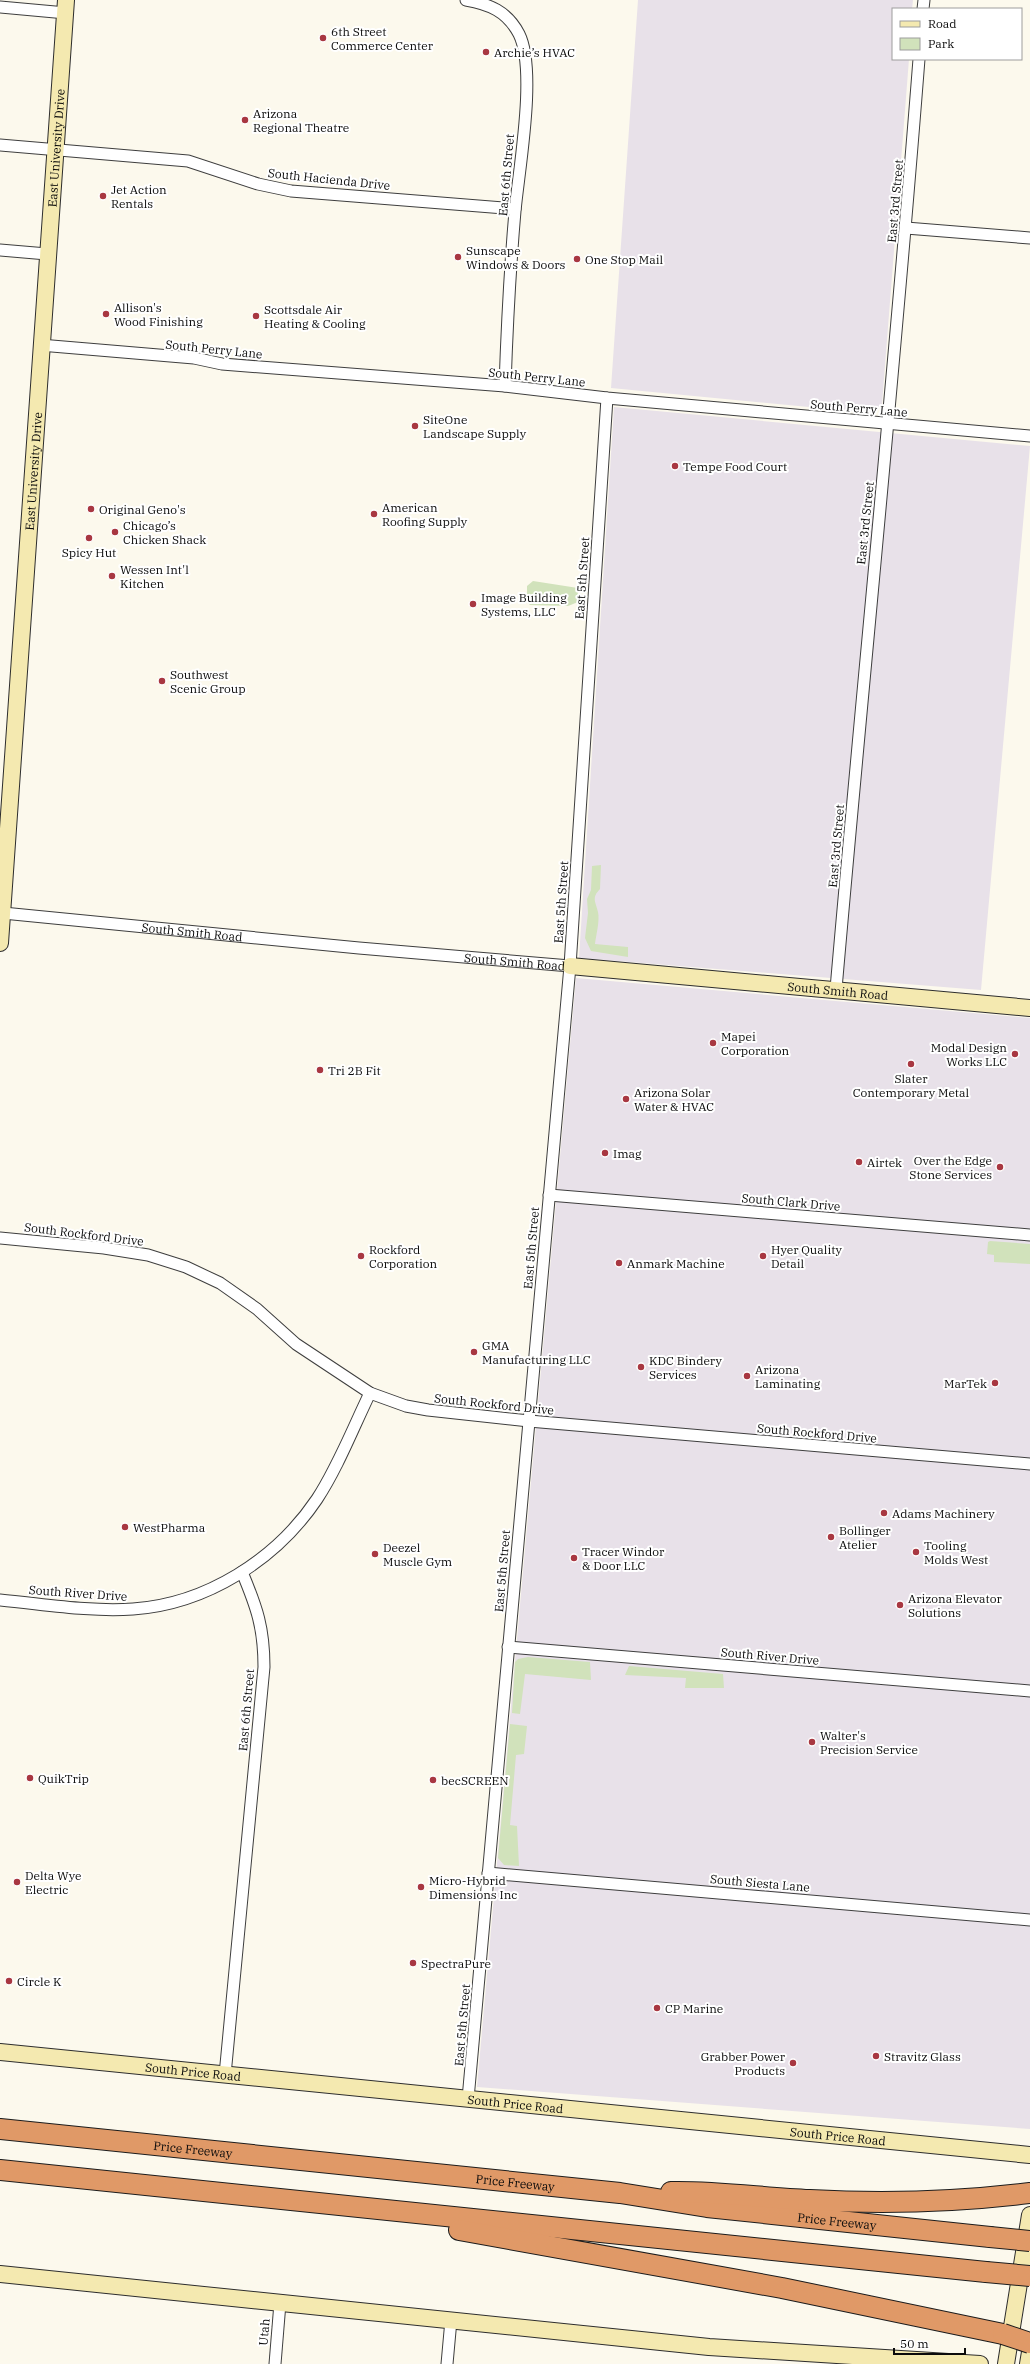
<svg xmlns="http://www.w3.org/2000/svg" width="1030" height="2364" viewBox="0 0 1030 2364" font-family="'IBM Plex Serif',serif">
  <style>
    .industrial { fill: #e8e1e9 }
    .green { fill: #d1e2bb }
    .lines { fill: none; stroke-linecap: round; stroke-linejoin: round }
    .street-casing { stroke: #3e3e3e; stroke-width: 13 }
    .secondary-casing { stroke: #2d2d2d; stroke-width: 18 }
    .highway-casing { stroke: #1c1c1c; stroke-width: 22 }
    .street { stroke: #fff; stroke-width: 11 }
    .secondary { stroke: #f4e9b0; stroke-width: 16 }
    .highway { stroke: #e09967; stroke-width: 20 }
    .highway-bridge-casing { stroke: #1c1c1c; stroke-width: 22; stroke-linecap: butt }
    .highway-bridge { stroke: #e09967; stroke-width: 20 }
    .poi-dot { fill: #a83741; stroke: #fff; stroke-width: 1.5 }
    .labels { text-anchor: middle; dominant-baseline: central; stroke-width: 4; stroke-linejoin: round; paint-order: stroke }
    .poi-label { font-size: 12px; fill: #0b0b0b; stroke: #fff; text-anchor: start }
    .street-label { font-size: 12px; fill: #0b0b0b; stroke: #fff }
  </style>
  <rect width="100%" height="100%" fill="#fcf9ed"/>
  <g class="industrial">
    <path d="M 638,0 L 913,0 L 912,9 L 893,9 L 893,59 L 909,59 L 882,404 L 871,413 L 611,388 Z"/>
    <path d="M 614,407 L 1030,446 L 981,990 L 579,958 Z"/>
    <path d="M 576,978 L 1030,1018 L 1030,2129 L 477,2087 Z"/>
  </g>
  <g class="green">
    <path d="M 533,581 L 578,588 L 578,602 L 568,606 L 530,605 L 527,602 L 527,586 Z"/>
    <path d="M 601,865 L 600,889 C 591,898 596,902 598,912 C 600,921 596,935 595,944 L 628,947 L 628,957 L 591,951 L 585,938 L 588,913 L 587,899 L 591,890 L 592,866 Z"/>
    <path d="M 990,1241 L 1030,1244 L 1030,1264 L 994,1262 L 994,1255 L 987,1254 L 988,1242 Z"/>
    <path d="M 528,1657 L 590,1662 L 591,1680 L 525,1674 L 520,1714 L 512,1713 L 515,1662 L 518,1659 Z"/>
    <path d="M 629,1666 L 723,1674 L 724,1688 L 685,1688 L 686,1678 L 625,1675 Z"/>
    <path d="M 510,1724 L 527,1726 L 524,1754 L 516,1755 L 510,1825 L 517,1826 L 519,1866 L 504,1865 L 498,1858 Z"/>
  </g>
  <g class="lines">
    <g class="street-casing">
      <g id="street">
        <path d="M 466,0 C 489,4 507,11 519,34 C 537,70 519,168 515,211 C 510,269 507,327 505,386"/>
        <path d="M 0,7 L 66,13"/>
        <path d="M 923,9 L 924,0"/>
        <path d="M 0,145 L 188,161 L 258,184 L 291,191 L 515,209"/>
        <path d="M 906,228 L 1030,238"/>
        <path d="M 0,250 L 47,254"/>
        <path d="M 40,345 L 194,358 L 222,364 L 505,386 L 607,398 L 1030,436"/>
        <path id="s1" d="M 3,913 L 359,948 L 570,966"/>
        <path d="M 836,989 C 863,679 895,369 919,59"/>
        <path d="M 549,1195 L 1030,1235"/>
        <path d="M 0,1238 L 104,1248 L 148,1255 L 186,1267 L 220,1283 L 257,1309 L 296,1344 L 370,1393 L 406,1406 L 428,1410 L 529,1421 L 1030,1464"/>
        <path d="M 0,1600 C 44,1604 89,1612 133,1609 C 206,1604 276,1560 317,1499 C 338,1467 353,1428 370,1393"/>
        <path d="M 508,1647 L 1030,1691"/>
        <path d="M 488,1873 L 1030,1920"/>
        <path d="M 225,2075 L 264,1667 C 264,1628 257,1608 242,1572"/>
        <path d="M 468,2099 L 570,966 L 607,398"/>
        <path d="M 275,2364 L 280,2303"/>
        <path d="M 447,2364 L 451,2320"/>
      </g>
    </g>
    <g class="secondary-casing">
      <g id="secondary">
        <path id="s2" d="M 0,943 L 66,0"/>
        <path id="s3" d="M 570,966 L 1030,1008"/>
        <path id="s4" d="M 0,2052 L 1030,2155"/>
        <path d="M 0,2274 L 709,2347 L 980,2364"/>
        <path d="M 1006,2364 L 1030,2215"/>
        <path d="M 1028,2364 L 1030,2352"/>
      </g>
    </g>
    <g class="highway-casing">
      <g id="highway">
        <path id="s5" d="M 0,2129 L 620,2193 L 707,2207 L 990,2237"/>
        <path d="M 0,2170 L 986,2272"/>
        <path d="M 671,2192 C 717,2191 763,2198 810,2200 C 883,2204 957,2202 1030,2193"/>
        <path d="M 459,2230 L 782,2288 L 1003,2334"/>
      </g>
    </g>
    <use href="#street" class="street"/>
    <use href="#secondary" class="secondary"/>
    <use href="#highway" class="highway"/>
    <g class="highway-bridge-casing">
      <g id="highway-bridge">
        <path d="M 990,2237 L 1030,2241"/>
        <path d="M 986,2272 L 1030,2276"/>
        <path d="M 1003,2334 L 1030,2343"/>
      </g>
    </g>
    <use href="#highway-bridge" class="highway-bridge"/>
  </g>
  <g class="poi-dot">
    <circle cx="323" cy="38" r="4"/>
    <circle cx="486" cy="52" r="4"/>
    <circle cx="245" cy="120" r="4"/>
    <circle cx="103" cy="196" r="4"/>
    <circle cx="458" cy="257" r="4"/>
    <circle cx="577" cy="259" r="4"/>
    <circle cx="106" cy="314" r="4"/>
    <circle cx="256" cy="316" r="4"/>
    <circle cx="415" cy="426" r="4"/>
    <circle cx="675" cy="466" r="4"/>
    <circle cx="91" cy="509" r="4"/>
    <circle cx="374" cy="514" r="4"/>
    <circle cx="115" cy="532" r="4"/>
    <circle cx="89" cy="538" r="4"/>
    <circle cx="112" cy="576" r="4"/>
    <circle cx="473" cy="604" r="4"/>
    <circle cx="162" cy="681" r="4"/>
    <circle cx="713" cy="1043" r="4"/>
    <circle cx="1015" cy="1054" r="4"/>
    <circle cx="911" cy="1064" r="4"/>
    <circle cx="320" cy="1070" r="4"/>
    <circle cx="626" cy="1099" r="4"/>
    <circle cx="605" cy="1153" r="4"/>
    <circle cx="859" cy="1162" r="4"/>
    <circle cx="1000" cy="1167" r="4"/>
    <circle cx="361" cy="1256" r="4"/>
    <circle cx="763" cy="1256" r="4"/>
    <circle cx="619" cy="1263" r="4"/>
    <circle cx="474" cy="1352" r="4"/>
    <circle cx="641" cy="1367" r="4"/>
    <circle cx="747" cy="1376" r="4"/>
    <circle cx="995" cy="1383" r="4"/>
    <circle cx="884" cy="1513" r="4"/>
    <circle cx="125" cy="1527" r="4"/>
    <circle cx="831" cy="1537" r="4"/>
    <circle cx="916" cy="1552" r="4"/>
    <circle cx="375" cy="1554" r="4"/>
    <circle cx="574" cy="1558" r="4"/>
    <circle cx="900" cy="1605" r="4"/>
    <circle cx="812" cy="1742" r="4"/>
    <circle cx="30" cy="1778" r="4"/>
    <circle cx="433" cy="1780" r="4"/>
    <circle cx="17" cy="1882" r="4"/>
    <circle cx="421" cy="1887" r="4"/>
    <circle cx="413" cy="1963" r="4"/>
    <circle cx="9" cy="1981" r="4"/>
    <circle cx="657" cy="2008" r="4"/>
    <circle cx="876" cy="2056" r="4"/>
    <circle cx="793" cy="2063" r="4"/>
  </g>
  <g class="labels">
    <g class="poi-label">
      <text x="331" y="31">6th Street<tspan x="331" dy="14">Commerce Center</tspan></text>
      <text x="494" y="52">Archie’s HVAC</text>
      <text x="253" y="113">Arizona<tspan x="253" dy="14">Regional Theatre</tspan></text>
      <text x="111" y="189">Jet Action<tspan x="111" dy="14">Rentals</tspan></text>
      <text x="466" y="250">Sunscape<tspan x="466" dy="14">Windows &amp; Doors</tspan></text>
      <text x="585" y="259">One Stop Mail</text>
      <text x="114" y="307">Allison's<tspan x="114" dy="14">Wood Finishing</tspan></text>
      <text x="264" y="309">Scottsdale Air<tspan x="264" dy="14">Heating &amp; Cooling</tspan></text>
      <text x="423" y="419">SiteOne<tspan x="423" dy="14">Landscape Supply</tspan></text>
      <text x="683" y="466">Tempe Food Court</text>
      <text x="382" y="507">American<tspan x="382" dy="14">Roofing Supply</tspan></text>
      <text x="99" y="509">Original Geno's</text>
      <text x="123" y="525">Chicago’s<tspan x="123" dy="14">Chicken Shack</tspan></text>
      <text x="89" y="552" text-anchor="middle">Spicy Hut</text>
      <text x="120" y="569">Wessen Int'l<tspan x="120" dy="14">Kitchen</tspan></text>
      <text x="481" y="597">Image Building<tspan x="481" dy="14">Systems, LLC</tspan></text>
      <text x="170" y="674">Southwest<tspan x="170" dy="14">Scenic Group</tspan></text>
      <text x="721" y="1036">Mapei<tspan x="721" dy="14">Corporation</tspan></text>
      <text x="1007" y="1047" text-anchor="end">Modal Design<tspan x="1007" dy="14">Works LLC</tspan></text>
      <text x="328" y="1070">Tri 2B Fit</text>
      <text x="911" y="1078" text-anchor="middle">Slater<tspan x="911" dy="14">Contemporary Metal</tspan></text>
      <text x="634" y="1092">Arizona Solar<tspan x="634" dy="14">Water &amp; HVAC</tspan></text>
      <text x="613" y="1153">Imag</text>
      <text x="992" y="1160" text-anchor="end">Over the Edge<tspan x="992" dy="14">Stone Services</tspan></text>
      <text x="867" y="1162">Airtek</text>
      <text x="369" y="1249">Rockford<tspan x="369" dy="14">Corporation</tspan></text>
      <text x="771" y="1249">Hyer Quality<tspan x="771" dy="14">Detail</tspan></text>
      <text x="627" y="1263">Anmark Machine</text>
      <text x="482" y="1345">GMA<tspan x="482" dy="14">Manufacturing LLC</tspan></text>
      <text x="649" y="1360">KDC Bindery<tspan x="649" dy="14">Services</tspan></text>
      <text x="755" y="1369">Arizona<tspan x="755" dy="14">Laminating</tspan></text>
      <text x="987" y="1383" text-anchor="end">MarTek</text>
      <text x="892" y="1513">Adams Machinery</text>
      <text x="133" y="1527">WestPharma</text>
      <text x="839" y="1530">Bollinger<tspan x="839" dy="14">Atelier</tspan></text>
      <text x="924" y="1545">Tooling<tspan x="924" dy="14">Molds West</tspan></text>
      <text x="383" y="1547">Deezel<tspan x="383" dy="14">Muscle Gym</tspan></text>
      <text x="582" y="1551">Tracer Windor<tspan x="582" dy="14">&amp; Door LLC</tspan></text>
      <text x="908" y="1598">Arizona Elevator<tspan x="908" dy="14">Solutions</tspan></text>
      <text x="820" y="1735">Walter's<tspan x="820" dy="14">Precision Service</tspan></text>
      <text x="38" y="1778">QuikTrip</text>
      <text x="441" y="1780">becSCREEN</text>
      <text x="25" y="1875">Delta Wye<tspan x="25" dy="14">Electric</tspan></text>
      <text x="429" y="1880">Micro-Hybrid<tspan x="429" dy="14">Dimensions Inc</tspan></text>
      <text x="421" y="1963">SpectraPure</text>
      <text x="17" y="1981">Circle K</text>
      <text x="665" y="2008">CP Marine</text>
      <text x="785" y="2056" text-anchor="end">Grabber Power<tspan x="785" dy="14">Products</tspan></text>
      <text x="884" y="2056">Stravitz Glass</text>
    </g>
    <g class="street-label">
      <text stroke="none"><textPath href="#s2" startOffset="797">East University Drive</textPath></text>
      <text transform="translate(506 175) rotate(-85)">East 6th Street</text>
      <text transform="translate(329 179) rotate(6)">South Hacienda Drive</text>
      <text transform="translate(895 201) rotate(-85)">East 3rd Street</text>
      <text transform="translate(214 349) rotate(6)">South Perry Lane</text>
      <text transform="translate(537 377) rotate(6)">South Perry Lane</text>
      <text transform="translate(859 408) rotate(5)">South Perry Lane</text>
      <text stroke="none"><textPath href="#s2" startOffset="473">East University Drive</textPath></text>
      <text transform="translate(865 523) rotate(-84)">East 3rd Street</text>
      <text transform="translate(582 578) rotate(-86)">East 5th Street</text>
      <text transform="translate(836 846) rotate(-85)">East 3rd Street</text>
      <text transform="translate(561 902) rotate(-86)">East 5th Street</text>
      <text stroke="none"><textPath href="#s1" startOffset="190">South Smith Road</textPath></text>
      <text stroke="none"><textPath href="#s1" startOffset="514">South Smith Road</textPath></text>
      <text stroke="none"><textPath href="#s3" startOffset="269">South Smith Road</textPath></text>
      <text transform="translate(791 1202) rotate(5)">South Clark Drive</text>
      <text transform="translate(84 1234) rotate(7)">South Rockford Drive</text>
      <text transform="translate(531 1248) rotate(-85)">East 5th Street</text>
      <text transform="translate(494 1404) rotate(6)">South Rockford Drive</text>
      <text transform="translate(817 1433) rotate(5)">South Rockford Drive</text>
      <text transform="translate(502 1571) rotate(-85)">East 5th Street</text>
      <text transform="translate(78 1593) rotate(4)">South River Drive</text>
      <text transform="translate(770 1656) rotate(5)">South River Drive</text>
      <text transform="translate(246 1710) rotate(-85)">East 6th Street</text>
      <text transform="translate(760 1883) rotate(5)">South Siesta Lane</text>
      <text transform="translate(462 2025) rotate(-85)">East 5th Street</text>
      <text stroke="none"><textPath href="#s4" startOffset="194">South Price Road</textPath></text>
      <text stroke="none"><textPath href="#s4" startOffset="518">South Price Road</textPath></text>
      <text stroke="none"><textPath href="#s4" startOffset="842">South Price Road</textPath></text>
      <text stroke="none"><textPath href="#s5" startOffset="194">Price Freeway</textPath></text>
      <text stroke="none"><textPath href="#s5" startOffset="518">Price Freeway</textPath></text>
      <text stroke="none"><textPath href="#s5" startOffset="842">Price Freeway</textPath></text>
      <text transform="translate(264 2332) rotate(-85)">Utah</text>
    </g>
  </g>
  <rect x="892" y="8" width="130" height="52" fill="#ffffff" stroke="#9d9d9d"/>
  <rect x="900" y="21" width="20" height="6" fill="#f4e9b0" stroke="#9d9d9d"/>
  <text x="928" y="28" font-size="12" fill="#0b0b0b">Road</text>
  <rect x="900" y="38" width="20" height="12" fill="#d1e2bb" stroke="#9d9d9d"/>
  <text x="928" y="48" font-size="12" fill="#0b0b0b">Park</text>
  <path d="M894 2348v6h71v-6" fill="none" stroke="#0b0b0b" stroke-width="2"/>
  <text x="900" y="2348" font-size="12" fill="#0b0b0b" stroke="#ffffff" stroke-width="3" paint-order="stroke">50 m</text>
</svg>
